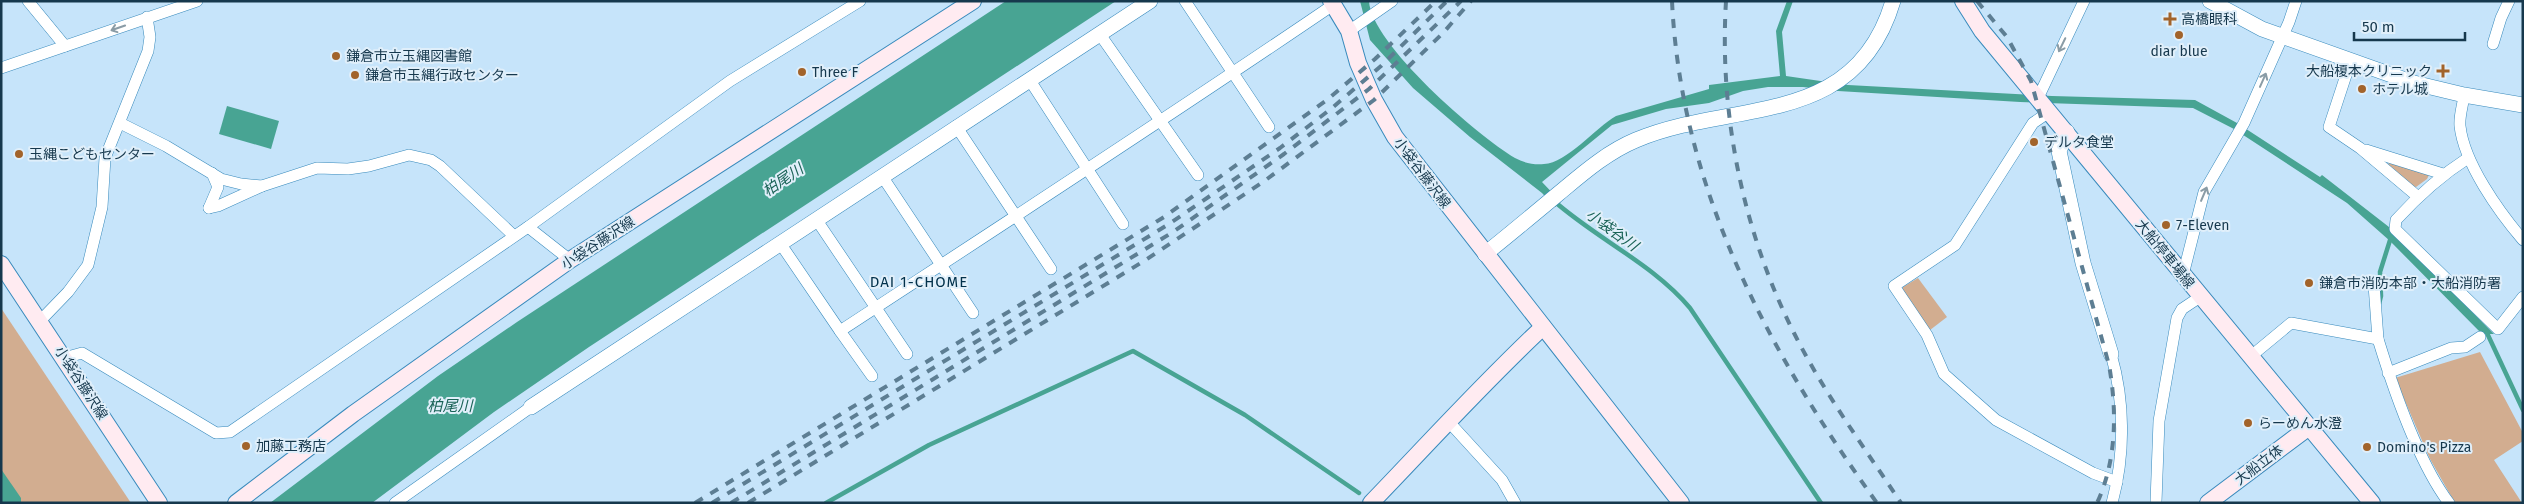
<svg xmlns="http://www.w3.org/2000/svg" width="2524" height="504" viewBox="0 0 2524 504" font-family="'Fira Sans','Noto Sans JP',sans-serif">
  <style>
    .green { fill: #d2ad90 }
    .water { fill: #48a493 }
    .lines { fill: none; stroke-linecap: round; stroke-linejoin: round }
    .stream { stroke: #48a493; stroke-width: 4.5 }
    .minor-casing { stroke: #388abc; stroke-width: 12 }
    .tertiary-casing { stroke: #388abc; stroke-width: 16 }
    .secondary-casing { stroke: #388abc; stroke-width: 18 }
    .minor { stroke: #fff; stroke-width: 11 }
    .tertiary { stroke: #fff; stroke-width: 15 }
    .secondary { stroke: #ffebf1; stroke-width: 16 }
    .rail { stroke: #5d7e93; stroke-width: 4; stroke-dasharray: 9 9; stroke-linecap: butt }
    .oneway { stroke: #8a9ca6 }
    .poi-dot { fill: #a2632a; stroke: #e0effa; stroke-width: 2 }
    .labels { text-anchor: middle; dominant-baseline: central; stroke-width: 4; stroke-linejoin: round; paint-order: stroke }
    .poi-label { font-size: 14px; fill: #16384d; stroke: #e0effa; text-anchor: start }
    .street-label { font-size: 14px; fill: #16384d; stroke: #e0effa }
    .water-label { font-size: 15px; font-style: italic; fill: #1a6357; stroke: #e0effa }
    .neighbourhood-label { font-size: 15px; letter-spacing: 1px; fill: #02314b; stroke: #e0effa }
  </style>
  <rect width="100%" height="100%" fill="#c6e4fa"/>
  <g class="green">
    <path d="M 2389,163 L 2429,175 L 2427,179 L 2416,187 L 2412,186 L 2388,164 Z"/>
    <path d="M 1918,278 L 1947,317 L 1930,330 L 1902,294 L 1903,287 Z"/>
    <path d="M 1,308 L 131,503 L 1,503 Z"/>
    <path d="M 2480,352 L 2523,433 L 2523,441 L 2494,460 L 2522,503 L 2455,503 L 2430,459 L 2395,378 Z"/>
  </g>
  <g class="water">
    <path d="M 1006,1 L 1116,1 L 589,347 L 494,412 L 372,503 L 270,503 L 438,376 L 517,322 Z"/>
    <path d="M 1360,1 L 1369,1 C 1371,44 1478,136 1515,158 C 1524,163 1534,165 1544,164 C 1567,163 1595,128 1616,116 L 1709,89 L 1709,85 L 1780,76 L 1776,31 L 1787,1 L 1793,1 L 1782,32 L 1786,76 L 1848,85 L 2052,96 L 2195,100 L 2237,123 L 2320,177 L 2322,175 L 2389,227 L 2494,334 L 2482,334 L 2390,241 L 2347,203 L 2234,129 L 2193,108 L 2020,102 L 1838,91 L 1803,87 L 1768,87 L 1743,91 L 1709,103 L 1666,109 L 1612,125 L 1542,182 L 1561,202 L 1555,207 L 1542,193 L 1470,137 L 1413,88 L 1370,40 Z"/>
    <path d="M 227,106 L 279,121 L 271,149 L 219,134 Z"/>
    <path d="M 1,469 L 21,498 L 21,503 L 1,503 Z"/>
  </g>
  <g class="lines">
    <g class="stream">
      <path d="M 1554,201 C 1597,239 1653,264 1690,308 L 1821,503"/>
      <path d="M 2379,304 L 2381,296 L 2380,272 L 2391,237"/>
      <path d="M 2483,329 L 2487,333 L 2523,410"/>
      <path d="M 826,503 L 929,445 L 1133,351 L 1245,415 L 1359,493"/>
    </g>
    <g class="minor-casing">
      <g id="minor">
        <path d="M 28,1 L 65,46"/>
        <path d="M 1185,1 L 1269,127"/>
        <path d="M 1349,31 L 1392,1"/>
        <path d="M 1099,33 L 1198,175"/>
        <path d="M 2493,44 L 2501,18 L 2509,1"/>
        <path d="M 2351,60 L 2329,127 L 2360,148 L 2417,196"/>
        <path d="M 1,68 L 197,1"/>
        <path d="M 1029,79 L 1123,224"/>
        <path d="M 2464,95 C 2463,105 2459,116 2460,126 C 2464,163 2499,212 2523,240"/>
        <path d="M 2038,98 L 2084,1"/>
        <path d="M 2049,112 L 2033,123 L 1955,245 L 1894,286 L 1927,335 L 1944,374 L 1996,420 L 2093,473 L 2117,482"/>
        <path d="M 120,123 L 166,146 L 221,179 L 241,184 L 262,186 L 317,168 L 348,169 L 369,166 L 409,155 L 431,160 L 440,166 L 513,235"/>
        <path d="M 956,126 L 1051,269"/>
        <path d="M 2366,150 L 2443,174"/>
        <path d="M 2468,158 C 2440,176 2418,196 2396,220 L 2395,229 L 2498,329 L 2523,297"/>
        <path d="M 882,176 L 973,313"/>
        <path d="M 209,208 L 218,206 L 262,186"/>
        <path d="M 209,208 L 218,187 L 212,173"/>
        <path d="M 816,219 L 907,354"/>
        <path d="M 528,227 L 570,260"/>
        <path d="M 780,243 L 840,331 C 1005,223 1170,116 1333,5"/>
        <path d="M 2183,275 L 2204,192 L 2244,123 L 2289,22 L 2296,1"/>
        <path d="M 2374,285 L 2378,339"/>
        <path d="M 39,322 L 68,292 L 88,265 L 102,207 L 105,158 L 148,51 L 150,37 L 147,17"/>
        <path d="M 840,331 L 872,376"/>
        <path d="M 2111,354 C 2125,402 2125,455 2112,503"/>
        <path d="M 2250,357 L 2291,323 L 2378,339 C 2393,388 2418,462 2449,503"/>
        <path d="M 64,358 L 82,353 L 216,433 L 230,432 L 528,227 L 730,81 L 860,1"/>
        <path d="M 2388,373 L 2451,348 L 2465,347 L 2480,337"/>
        <path d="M 1449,422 L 1502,480 L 1515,503"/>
        <path d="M 2156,502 L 2159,421 L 2177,318 L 2182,309 L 2200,297"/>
        <path d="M 395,503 L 531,407"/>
      </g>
    </g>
    <g class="tertiary-casing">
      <g id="tertiary">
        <path d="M 2210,1 L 2262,29 L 2414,83 L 2464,95 L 2523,105"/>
        <path d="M 2067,132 L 2059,151 L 2083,263 L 2111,354"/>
        <path d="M 1485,254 C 1510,234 1534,214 1558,194 C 1582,174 1607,152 1636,140 C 1733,99 1855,130 1893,1"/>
        <path d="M 531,407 L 1150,1"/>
      </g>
    </g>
    <g class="secondary-casing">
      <g id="secondary">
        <path d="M 1331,1 L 1349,31 L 1358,63 L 1374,100 L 1395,137 L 1681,503"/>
        <path d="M 1963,1 L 1982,31 L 2372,503"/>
        <path d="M 1,264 L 159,503"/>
        <path d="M 236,503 L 353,414 L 570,260 L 973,1"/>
        <path d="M 1371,503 C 1428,444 1483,383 1543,327"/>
        <path d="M 2208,503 L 2309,427"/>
      </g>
    </g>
    <use href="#minor" class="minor"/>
    <use href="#tertiary" class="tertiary"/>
    <use href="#secondary" class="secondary"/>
    <g class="rail">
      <path d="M 1672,1 C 1681,190 1769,353 1877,503"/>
      <path d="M 1726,1 C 1719,114 1743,232 1794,333 C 1824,393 1864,447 1901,503"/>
      <path d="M 1977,1 L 2007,37 L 2031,81 L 2109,365 C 2117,410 2117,460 2097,503"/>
      <path d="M 695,503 L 1164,217 L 1327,100 L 1375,59 L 1436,1"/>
      <path d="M 712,503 L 1169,224 L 1280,148 L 1332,108 L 1381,66 L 1447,1"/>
      <path d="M 731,503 L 1173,232 L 1284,154 L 1369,89 L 1461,1"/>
      <path d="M 748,503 L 1144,261 L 1263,182 L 1374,100 L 1443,33 L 1471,1"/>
    </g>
  </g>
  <defs><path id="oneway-shaft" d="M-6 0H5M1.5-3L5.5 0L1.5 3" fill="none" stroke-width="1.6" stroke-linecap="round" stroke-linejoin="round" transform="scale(1.25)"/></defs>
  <g class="oneway">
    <use href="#oneway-shaft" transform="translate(118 28) rotate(161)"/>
    <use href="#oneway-shaft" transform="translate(2062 45) rotate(116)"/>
    <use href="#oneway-shaft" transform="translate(2263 80) rotate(-66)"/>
    <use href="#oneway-shaft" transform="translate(2204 194) rotate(-67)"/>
  </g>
  <g class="poi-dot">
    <path d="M2167.5 11.5h5v5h5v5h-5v5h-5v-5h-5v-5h5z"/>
    <circle cx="2179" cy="35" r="5"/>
    <circle cx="336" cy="56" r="5"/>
    <path d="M2440.5 63.5h5v5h5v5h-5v5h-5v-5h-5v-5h5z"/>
    <circle cx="802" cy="72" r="5"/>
    <circle cx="355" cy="75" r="5"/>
    <circle cx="2362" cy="89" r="5"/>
    <circle cx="2034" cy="142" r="5"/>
    <circle cx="19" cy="154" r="5"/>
    <circle cx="2166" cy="225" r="5"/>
    <circle cx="2309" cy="283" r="5"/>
    <circle cx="2248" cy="423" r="5"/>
    <circle cx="246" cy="446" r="5"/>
    <circle cx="2367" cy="447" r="5"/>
  </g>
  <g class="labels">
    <g class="poi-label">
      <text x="2181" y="19">高橋眼科</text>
      <text x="2179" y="51" text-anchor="middle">diar blue</text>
      <text x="346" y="56">鎌倉市立玉縄図書館</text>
      <text x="2432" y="71" text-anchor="end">大船榎本クリニック</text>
      <text x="812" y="72">Three F</text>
      <text x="365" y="75">鎌倉市玉縄行政センター</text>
      <text x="2372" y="89">ホテル城</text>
      <text x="2044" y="142">デルタ食堂</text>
      <text x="29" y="154">玉縄こどもセンター</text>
      <text x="2176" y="225">7-Eleven</text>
      <text x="2319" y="283">鎌倉市消防本部・大船消防署</text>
      <text x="2258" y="423">らーめん水澄</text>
      <text x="256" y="446">加藤工務店</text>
      <text x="2377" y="447">Domino's Pizza</text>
    </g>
    <g class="street-label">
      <text transform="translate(1422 173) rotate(53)">小袋谷藤沢線</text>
      <text transform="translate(598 243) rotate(-33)">小袋谷藤沢線</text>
      <text transform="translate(2165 254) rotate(51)">大船停車場線</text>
      <text transform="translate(81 383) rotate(57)">小袋谷藤沢線</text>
      <text transform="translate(2259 465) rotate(-37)">大船立体</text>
    </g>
    <g class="water-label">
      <text transform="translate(783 180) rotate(-34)">柏尾川</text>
      <text transform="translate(1612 230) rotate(36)">小袋谷川</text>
      <text x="450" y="406">柏尾川</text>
    </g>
    <g class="neighbourhood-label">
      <text x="919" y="282">DAI 1-CHOME</text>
    </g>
  </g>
  <rect width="2524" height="504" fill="none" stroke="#16384d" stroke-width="5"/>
  <path d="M2354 32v8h111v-8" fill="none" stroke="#16384d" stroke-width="2.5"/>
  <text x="2362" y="32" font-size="15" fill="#16384d" stroke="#e0effa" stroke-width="4" paint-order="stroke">50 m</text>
</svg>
